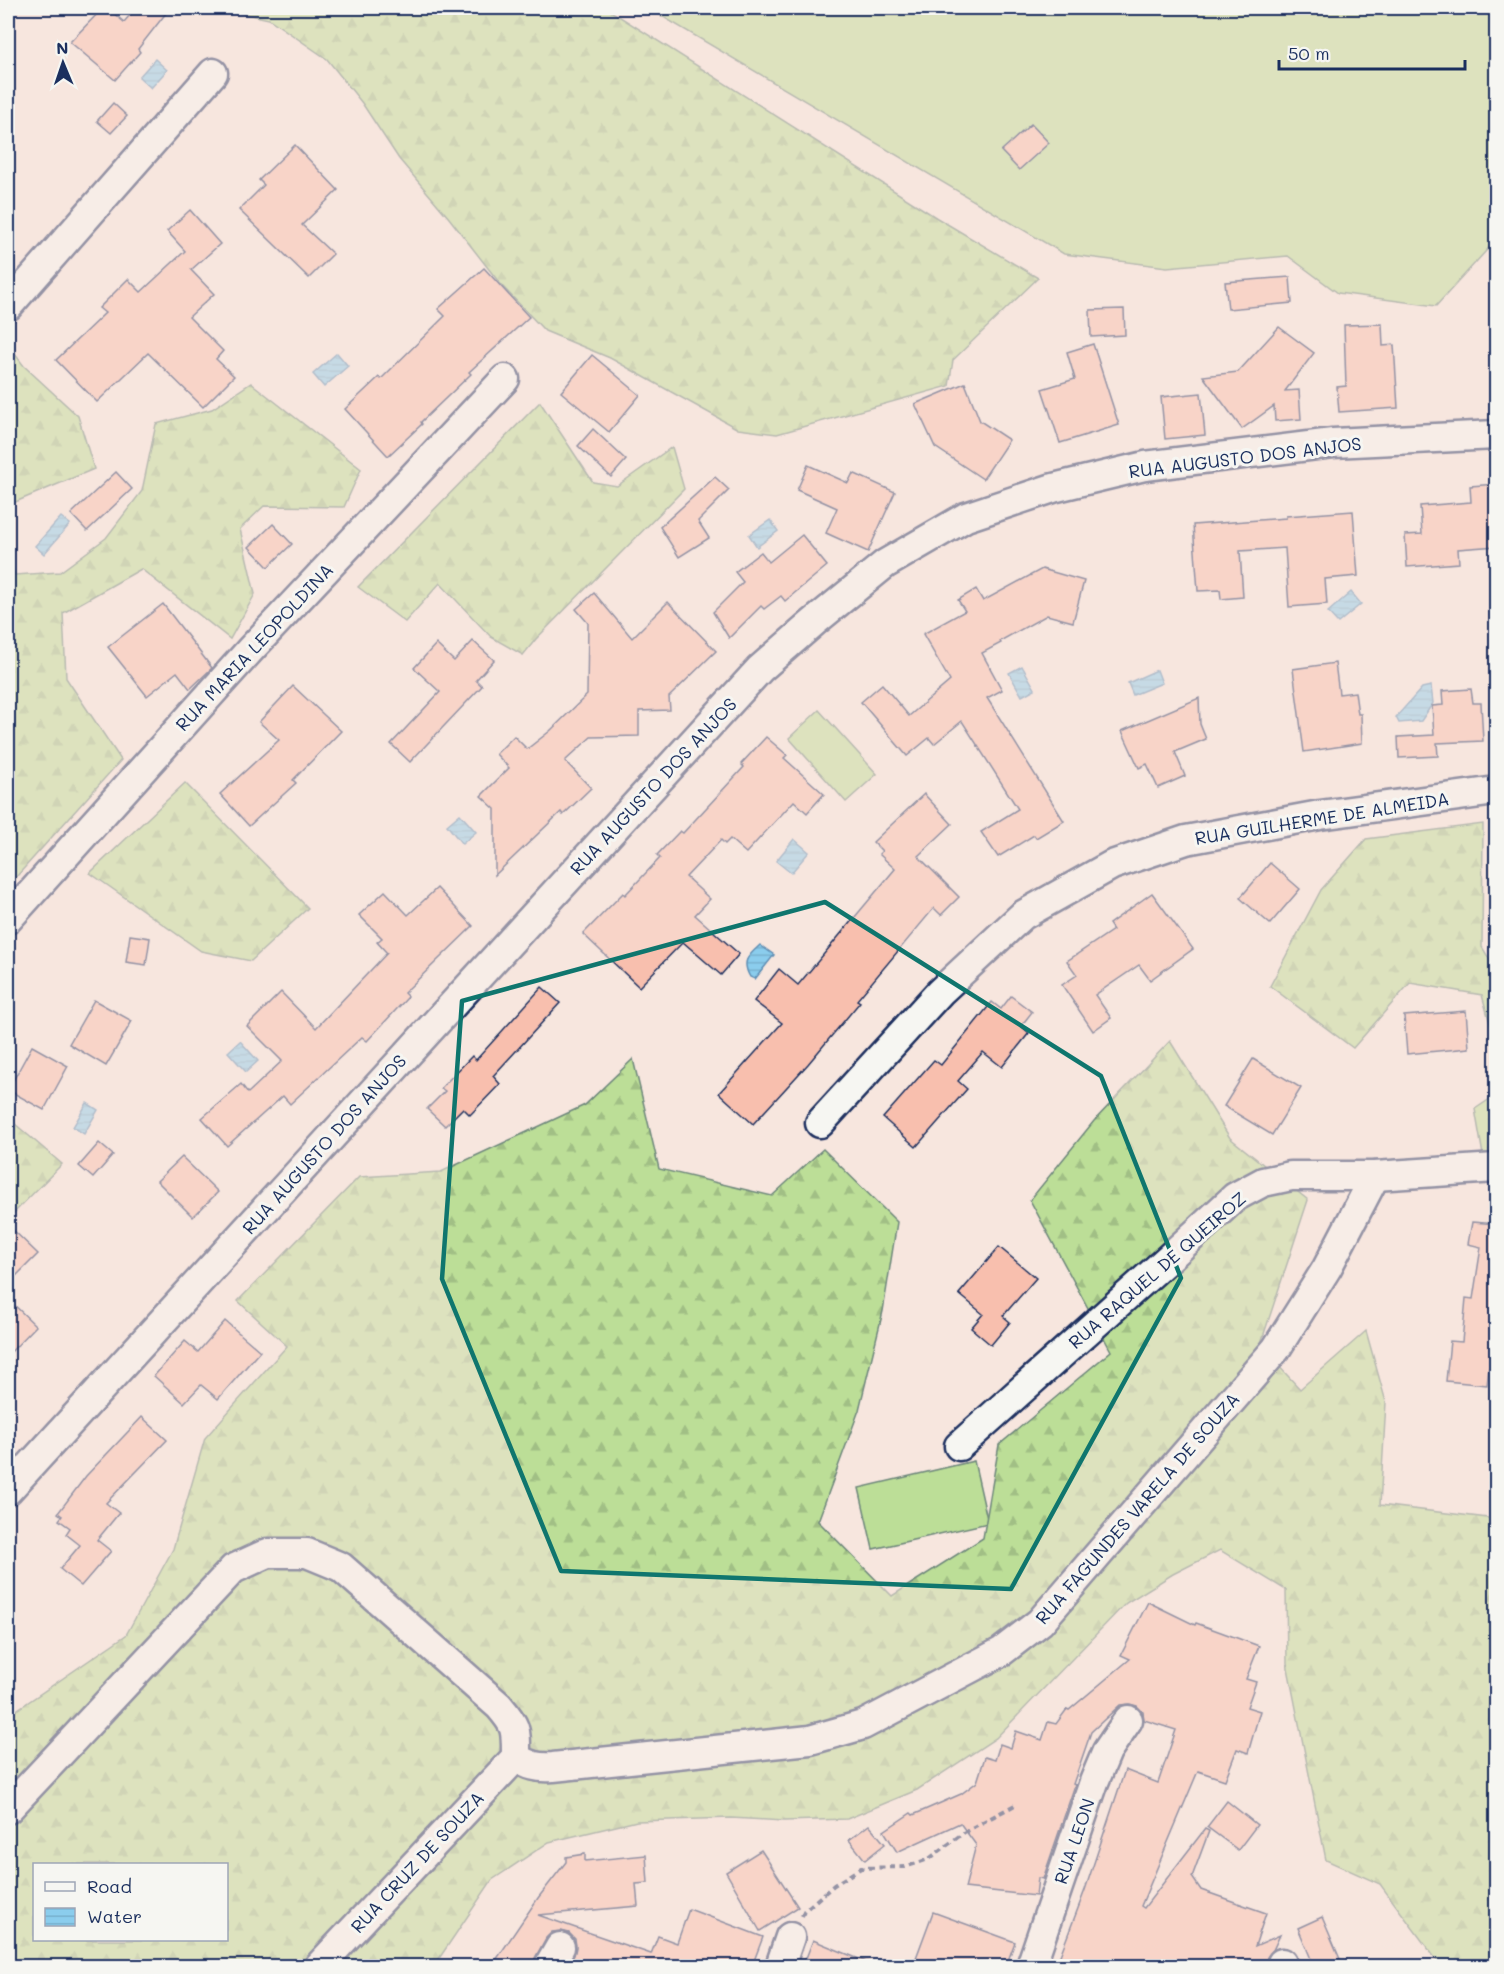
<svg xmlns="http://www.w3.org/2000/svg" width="1504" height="1974" viewBox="0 0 1504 1974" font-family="Mali,sans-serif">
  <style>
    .grass { fill: #bcde97; stroke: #6c867a; stroke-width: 1.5 }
    .forest { fill: url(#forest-firs); stroke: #6c867a; stroke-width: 1.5; fill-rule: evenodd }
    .water { fill: url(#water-rules); stroke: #5e8eb4; stroke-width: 1.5 }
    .building { fill: #f8bfae; stroke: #1b2f5e; stroke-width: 1.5 }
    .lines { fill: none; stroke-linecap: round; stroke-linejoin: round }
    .street-casing { stroke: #1b2f5e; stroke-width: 33 }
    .path { stroke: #1b2f5e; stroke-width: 4; stroke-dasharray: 6 4.5; stroke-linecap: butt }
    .street { stroke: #f6f6f2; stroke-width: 28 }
    .marked { fill: none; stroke: #0f766e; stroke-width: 4.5; stroke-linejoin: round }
    .labels { text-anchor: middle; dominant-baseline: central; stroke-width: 6; stroke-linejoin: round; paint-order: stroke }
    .street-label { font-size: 18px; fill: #1b2f5e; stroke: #f6f6f2 }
  </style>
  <defs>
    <pattern id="forest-firs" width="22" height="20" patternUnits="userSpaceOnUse" patternTransform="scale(1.5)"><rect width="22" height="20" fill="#bcde97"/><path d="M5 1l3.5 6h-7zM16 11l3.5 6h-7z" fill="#a1bf85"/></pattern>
    <pattern id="water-rules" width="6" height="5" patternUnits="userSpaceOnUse" patternTransform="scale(1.5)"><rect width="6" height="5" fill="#8bcded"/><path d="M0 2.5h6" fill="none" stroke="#77b0ce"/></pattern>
  </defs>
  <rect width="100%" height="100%" fill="#f7e6de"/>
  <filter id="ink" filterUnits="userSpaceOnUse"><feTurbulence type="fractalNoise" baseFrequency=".0167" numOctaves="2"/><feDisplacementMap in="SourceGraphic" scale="12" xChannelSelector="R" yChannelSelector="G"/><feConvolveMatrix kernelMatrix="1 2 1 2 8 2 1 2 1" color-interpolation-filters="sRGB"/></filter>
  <g filter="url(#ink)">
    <g class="grass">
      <path d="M 648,8 L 1496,8 L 1496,240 L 1436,306 L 1338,293 L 1288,256 L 1167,267 L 1064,254 Z"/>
      <path d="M 819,710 L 877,774 L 846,802 L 789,738 Z"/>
      <path d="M 974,1461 L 988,1523 L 873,1549 L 859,1488 Z"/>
    </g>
    <g class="forest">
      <path d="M 217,8 L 606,8 L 937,218 L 1038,278 L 953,360 L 949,386 L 777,434 L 738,429 L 610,358 L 545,331 L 502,286 L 449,218 L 399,159 L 362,103 L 327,59 L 269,19 Z"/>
      <path d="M 8,345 L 24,366 L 78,416 L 94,469 L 8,505 Z"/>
      <path d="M 251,383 L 361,469 L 344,507 L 264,506 L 240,529 L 255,594 L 230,639 L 141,569 L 63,613 L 66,678 L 121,760 L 8,886 L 8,555 L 15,575 L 60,572 L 106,538 L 142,491 L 156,424 L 212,409 Z"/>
      <path d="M 540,402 L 593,482 L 617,486 L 672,447 L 684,489 L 536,639 L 523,655 L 491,637 L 440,583 L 405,622 L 358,587 Z"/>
      <path d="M 185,783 L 308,908 L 251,961 L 201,951 L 90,873 Z"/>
      <path d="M 1483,824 L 1482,947 L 1496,970 L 1496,1029 L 1491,1027 L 1482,995 L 1410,983 L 1353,1048 L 1270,986 L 1321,890 L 1366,839 Z"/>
      <path d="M 1170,1041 L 1230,1138 L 1308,1200 L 1260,1346 L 1300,1389 L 1366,1331 L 1386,1402 L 1380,1505 L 1496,1519 L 1496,1966 L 1458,1966 L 1438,1962 L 1380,1884 L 1326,1860 L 1287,1663 L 1286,1590 L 1220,1550 L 1173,1574 L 1126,1603 L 996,1738 L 917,1790 L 847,1819 L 784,1821 L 731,1818 L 637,1821 L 549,1842 L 492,1880 L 434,1966 L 8,1966 L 8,1716 L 126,1635 L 173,1549 L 205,1438 L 287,1346 L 238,1301 L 359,1177 L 441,1172 L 585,1105 L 633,1059 L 659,1169 L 772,1196 L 823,1149 L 897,1222 L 883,1311 L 859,1410 L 818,1521 L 892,1596 L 983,1538 L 999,1445 L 1111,1351 L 1030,1200 L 1094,1121 ZM 34,1864 L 226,1864 L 226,1940 L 34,1940 Z"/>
      <path d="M 1496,1095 L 1496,1152 L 1483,1155 L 1475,1109 Z"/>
      <path d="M 8,1118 L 62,1164 L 8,1219 Z"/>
    </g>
    <g class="water">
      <path d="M 155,59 L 167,70 L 151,88 L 139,77 Z"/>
      <path d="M 337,353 L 348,366 L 324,387 L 313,374 Z"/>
      <path d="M 61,517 L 70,524 L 44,554 L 35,546 Z"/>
      <path d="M 770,520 L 778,531 L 757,547 L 749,535 Z"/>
      <path d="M 1351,592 L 1361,604 L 1338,623 L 1328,612 Z"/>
      <path d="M 1022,666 L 1035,689 L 1022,696 L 1009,673 Z"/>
      <path d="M 1157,670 L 1162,683 L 1133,695 L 1128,683 Z"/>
      <path d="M 1431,686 L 1433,703 L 1421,721 L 1399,723 L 1396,717 L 1422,688 Z"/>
      <path d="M 460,814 L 476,832 L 462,844 L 447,825 Z"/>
      <path d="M 794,839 L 809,852 L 791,873 L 776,861 Z"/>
      <path d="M 760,945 L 774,955 L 755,979 L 750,977 C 741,961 748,956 760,945 Z"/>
      <path d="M 240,1041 L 258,1061 L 246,1072 L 228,1052 Z"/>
      <path d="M 87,1103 L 98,1110 L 84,1134 L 73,1127 Z"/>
    </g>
    <g class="building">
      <path d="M 103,8 L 107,8 L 124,22 L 136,8 L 170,8 L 138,49 L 140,52 L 115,80 L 70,42 Z"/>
      <path d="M 113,103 L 127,116 L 111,133 L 97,121 Z"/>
      <path d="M 1031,124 L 1049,143 L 1019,170 L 1001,151 Z"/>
      <path d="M 295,145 L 338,190 L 302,225 L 333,254 L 309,278 L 239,210 L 264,185 L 259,180 Z"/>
      <path d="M 190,210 L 220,244 L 191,270 L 214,294 L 189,317 L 223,351 L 216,359 L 234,376 L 203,407 L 148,353 L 97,402 L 56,360 L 105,313 L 99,308 L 128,279 L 141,292 L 185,251 L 167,231 Z"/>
      <path d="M 484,268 L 529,317 L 469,372 L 471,374 L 421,422 L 422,424 L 388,456 L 345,409 L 379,377 L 381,379 L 445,316 L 438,309 Z"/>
      <path d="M 1290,277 L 1292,303 L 1228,309 L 1225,282 Z"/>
      <path d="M 1124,309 L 1125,335 L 1091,337 L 1090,310 Z"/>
      <path d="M 1382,324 L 1383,346 L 1394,345 L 1398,408 L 1339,412 L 1337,387 L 1346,386 L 1344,325 Z"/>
      <path d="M 1279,327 L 1314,353 L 1285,391 L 1299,390 L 1301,419 L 1275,421 L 1274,406 L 1242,429 L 1203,376 L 1238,372 Z"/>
      <path d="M 1093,344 L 1119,425 L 1060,443 L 1042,389 L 1075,379 L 1067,352 Z"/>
      <path d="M 592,355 L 640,395 L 609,432 L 561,392 Z"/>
      <path d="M 965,383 L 980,421 L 1009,440 L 983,479 L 935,447 L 915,404 Z"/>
      <path d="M 1201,393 L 1205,435 L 1165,439 L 1161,397 Z"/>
      <path d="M 593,429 L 626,460 L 611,477 L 578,446 Z"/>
      <path d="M 808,465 L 848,483 L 853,473 L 895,492 L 868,552 L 826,533 L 837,508 L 797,490 Z"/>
      <path d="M 116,472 L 132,489 L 87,531 L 71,514 Z"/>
      <path d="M 715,477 L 729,490 L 698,521 L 709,538 L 679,557 L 660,527 Z"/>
      <path d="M 1497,484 L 1497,546 L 1458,549 L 1459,563 L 1407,567 L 1405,535 L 1422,534 L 1420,506 L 1471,502 L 1470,486 Z"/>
      <path d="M 1353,511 L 1358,576 L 1325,579 L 1327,604 L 1289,607 L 1285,548 L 1240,551 L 1243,597 L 1221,599 L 1220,590 L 1198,591 L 1193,525 L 1286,518 L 1286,516 Z"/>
      <path d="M 273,524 L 292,544 L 268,567 L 249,547 Z"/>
      <path d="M 802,535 L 827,566 L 785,601 L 781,596 L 764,609 L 761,606 L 729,638 L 713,612 L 743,582 L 735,572 L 761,552 L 769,562 Z"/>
      <path d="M 1042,569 L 1084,581 L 1073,622 L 1047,615 L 1000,641 L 1001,643 L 982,653 L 1002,690 L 987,698 L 1064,821 L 1036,838 L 1034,835 L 998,857 L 981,832 L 1018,809 L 962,721 L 934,744 L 929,738 L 907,756 L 861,702 L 882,684 L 909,716 L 950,681 L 923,634 L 965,611 L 958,600 L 976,589 L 983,601 Z"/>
      <path d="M 594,593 L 632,638 L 668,602 L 716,651 L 669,697 L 670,710 L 639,711 L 639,736 L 591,737 L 565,761 L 591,788 L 563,815 L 561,812 L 495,875 L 495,809 L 481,796 L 509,768 L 496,754 L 514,736 L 527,749 L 550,731 L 587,695 L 588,623 L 576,609 Z"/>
      <path d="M 163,604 L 212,668 L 190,689 L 177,672 L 147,696 L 108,647 Z"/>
      <path d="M 473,641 L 494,660 L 476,680 L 482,686 L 410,762 L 391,744 L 440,692 L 414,668 L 436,644 L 454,661 Z"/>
      <path d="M 1335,663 L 1339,694 L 1355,692 L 1358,714 L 1361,714 L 1362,743 L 1304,752 L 1293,669 Z"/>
      <path d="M 293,686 L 341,731 L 293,780 L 296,783 L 249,826 L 220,794 L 279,740 L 259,722 Z"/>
      <path d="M 1471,689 L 1473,703 L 1481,703 L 1483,741 L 1437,743 L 1438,756 L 1399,758 L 1398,737 L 1434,735 L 1432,706 L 1443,705 L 1442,691 Z"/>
      <path d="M 1199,698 L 1200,724 L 1206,739 L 1175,752 L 1185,776 L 1158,788 L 1147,764 L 1139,768 L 1122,731 Z"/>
      <path d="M 766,737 L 787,755 L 784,758 L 824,794 L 807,813 L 794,801 L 746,853 L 730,839 L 725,844 L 721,840 L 686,877 L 710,899 L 695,915 L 739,954 L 721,975 L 683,942 L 639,987 L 583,934 L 623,893 L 625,895 L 660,858 L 657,855 L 680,831 L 683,833 L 744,767 L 741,764 Z"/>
      <path d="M 924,794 L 952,824 L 918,856 L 959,897 L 941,915 L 934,908 L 857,1000 L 860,1002 L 808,1064 L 753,1124 L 719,1093 L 782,1023 L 754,1001 L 779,969 L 798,985 L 895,869 L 879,854 L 882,851 L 873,842 Z"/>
      <path d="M 1270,863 L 1300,889 L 1270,924 L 1240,898 Z"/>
      <path d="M 437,888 L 473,926 L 404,993 L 408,997 L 367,1041 L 362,1037 L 290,1104 L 283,1096 L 227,1146 L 202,1118 L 241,1084 L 248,1093 L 282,1061 L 247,1026 L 281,992 L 316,1028 L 387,953 L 377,942 L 382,938 L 359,915 L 385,891 L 408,915 Z"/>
      <path d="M 1152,893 L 1193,949 L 1150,980 L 1139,965 L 1095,995 L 1111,1018 L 1093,1031 L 1062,985 L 1077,975 L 1067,961 L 1113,930 L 1109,924 Z"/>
      <path d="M 130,935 L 150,938 L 146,965 L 126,962 Z"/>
      <path d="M 542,987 L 560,1003 L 493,1076 L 500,1084 L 470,1115 L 463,1108 L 445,1126 L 427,1109 L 445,1091 L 441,1088 L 472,1056 L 476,1060 Z"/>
      <path d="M 1011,996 L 1032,1012 L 1021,1026 L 1029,1033 L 1002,1067 L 983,1052 L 958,1081 L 967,1089 L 916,1147 L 883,1118 L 934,1060 L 941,1065 L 992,1002 L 1001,1009 Z"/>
      <path d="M 94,1000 L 132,1021 L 106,1066 L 69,1044 Z"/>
      <path d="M 1466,1011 L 1469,1048 L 1407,1054 L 1404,1016 Z"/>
      <path d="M 32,1046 L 68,1066 L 44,1110 L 8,1090 Z"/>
      <path d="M 1253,1059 L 1301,1088 L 1272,1135 L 1224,1106 Z"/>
      <path d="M 99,1143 L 113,1155 L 93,1178 L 79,1166 Z"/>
      <path d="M 182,1157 L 218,1192 L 193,1217 L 157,1181 Z"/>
      <path d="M 1472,1222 L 1497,1224 L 1497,1312 L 1492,1349 L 1497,1349 L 1497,1369 L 1489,1368 L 1487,1385 L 1446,1381 L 1450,1341 L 1462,1342 L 1466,1298 L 1473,1299 L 1481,1247 L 1468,1244 Z"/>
      <path d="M 8,1225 L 38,1254 L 8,1284 Z"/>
      <path d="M 999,1247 L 1036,1278 L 1003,1316 L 1010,1322 L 991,1345 L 971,1328 L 983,1314 L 959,1294 Z"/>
      <path d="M 8,1299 L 36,1326 L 8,1355 Z"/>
      <path d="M 225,1321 L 260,1351 L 218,1399 L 201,1385 L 184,1403 L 154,1376 L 185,1341 L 198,1352 Z"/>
      <path d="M 142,1417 L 167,1440 L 106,1503 L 119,1513 L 97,1540 L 111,1551 L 81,1586 L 60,1569 L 80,1545 L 66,1534 L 70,1528 L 59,1520 L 62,1516 L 58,1513 L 86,1476 Z"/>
      <path d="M 1148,1602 L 1195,1625 L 1196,1623 L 1259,1646 L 1246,1679 L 1256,1682 L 1247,1707 L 1260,1711 L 1248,1753 L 1237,1749 L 1225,1780 L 1198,1771 L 1141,1906 L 1144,1908 L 1205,1829 L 1209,1831 L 1192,1877 L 1201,1890 L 1266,1913 L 1255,1946 L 1280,1935 L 1273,1950 L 1267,1957 L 1265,1966 L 1056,1966 L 1085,1890 L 1125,1770 L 1158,1783 L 1176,1730 L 1144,1720 L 1143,1712 L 1137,1706 L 1129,1704 L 1120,1705 L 1091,1732 L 1073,1784 L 1075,1785 L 1043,1879 L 1038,1878 L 1036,1896 L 965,1888 L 976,1845 L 960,1823 L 897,1852 L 884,1831 L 911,1813 L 913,1815 L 961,1794 L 977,1782 L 985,1757 L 995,1760 L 1000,1744 L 1011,1748 L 1016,1731 L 1042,1740 L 1048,1722 L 1056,1724 L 1067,1709 L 1069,1710 L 1130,1659 L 1121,1655 Z"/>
      <path d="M 1227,1801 L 1257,1825 L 1238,1850 L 1207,1827 Z"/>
      <path d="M 869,1825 L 885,1844 L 865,1860 L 849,1840 Z"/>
      <path d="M 761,1850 L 798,1907 L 760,1931 L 726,1872 Z"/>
      <path d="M 585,1854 L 585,1861 L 646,1855 L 648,1883 L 636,1884 L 638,1906 L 538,1915 L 651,1954 L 658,1936 L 677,1943 L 689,1909 L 763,1937 L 752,1966 L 568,1966 L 574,1955 L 576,1946 L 575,1939 L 569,1933 L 561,1931 L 552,1932 L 546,1938 L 535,1958 L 533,1966 L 492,1966 L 538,1898 L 566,1862 L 566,1857 Z"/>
      <path d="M 933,1912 L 1015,1942 L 1006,1966 L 913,1966 Z"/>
      <path d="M 1322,1917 L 1340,1959 L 1320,1966 L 1314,1966 L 1298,1928 Z"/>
      <path d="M 813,1940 L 876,1966 L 803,1966 Z"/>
    </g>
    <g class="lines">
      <g class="street-casing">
        <g id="street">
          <path d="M 8,306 L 213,73"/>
          <path d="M 8,919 L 251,649 L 505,379"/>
          <path d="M 820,1123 L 940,992 L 1023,915 L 1112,865 L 1186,840 L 1320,815 L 1496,791"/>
          <path d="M 959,1446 L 1170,1257 L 1235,1197 L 1263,1182 L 1291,1176 L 1375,1176 L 1496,1168"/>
          <path d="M 8,1490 L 760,669 L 814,622 L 885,564 L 966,517 L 1053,488 L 1145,466 L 1333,443 L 1496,435"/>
          <path d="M 8,1809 L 233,1569 L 268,1553 L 307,1553 L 341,1567 L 499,1706 C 517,1727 516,1729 516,1757 C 528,1766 538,1768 553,1767 L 810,1740 L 863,1725 L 1001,1652 L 1040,1622 L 1276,1349 L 1327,1268 L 1375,1176"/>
          <path d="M 319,1966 L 516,1757"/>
          <path d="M 549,1966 L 560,1947"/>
          <path d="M 780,1966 L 790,1937"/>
          <path d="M 1031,1966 L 1094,1782 L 1107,1751 L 1128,1720"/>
          <path d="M 1281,1966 L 1282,1963"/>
        </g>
      </g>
      <path class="path" d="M 802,1916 L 804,1911 L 834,1885 L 861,1868 L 905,1867 L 929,1859 L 966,1831 L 1015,1805"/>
      <use href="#street" class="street"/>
    </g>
  </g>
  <path d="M0 0H1504V1974H0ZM 825,902 L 1101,1076 L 1181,1278 L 1011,1589 L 561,1571 L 442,1279 L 462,1001 Z" fill="#f7e6de" fill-opacity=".55" fill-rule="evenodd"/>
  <path class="marked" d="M 825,902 L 1101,1076 L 1181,1278 L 1011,1589 L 561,1571 L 442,1279 L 462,1001 Z"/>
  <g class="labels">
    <g class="street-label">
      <text transform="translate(1245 457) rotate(-7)">RUA AUGUSTO DOS ANJOS</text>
      <text transform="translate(254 647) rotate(-47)">RUA MARIA LEOPOLDINA</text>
      <text transform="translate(653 786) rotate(-47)">RUA AUGUSTO DOS ANJOS</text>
      <text transform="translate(1322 818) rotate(-9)">RUA GUILHERME DE ALMEIDA</text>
      <text transform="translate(324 1144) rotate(-48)">RUA AUGUSTO DOS ANJOS</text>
      <text transform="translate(1157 1270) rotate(-41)">RUA RAQUEL DE QUEIROZ</text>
      <text transform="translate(1137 1508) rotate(-49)">RUA FAGUNDES VARELA DE SOUZA</text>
      <text transform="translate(1074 1841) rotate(-71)">RUA LEON</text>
      <text transform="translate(417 1862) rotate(-47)">RUA CRUZ DE SOUZA</text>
    </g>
  </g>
  <rect width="1504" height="1974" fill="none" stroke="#f6f6f2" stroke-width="30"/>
  <rect x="15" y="15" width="1474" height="1944" fill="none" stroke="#1b2f5e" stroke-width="2" filter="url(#ink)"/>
  <rect x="33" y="1863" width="195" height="78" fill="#f6f6f2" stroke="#9ea6b7" stroke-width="1.5"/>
  <rect x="45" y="1882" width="30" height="9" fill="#f6f6f2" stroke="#9ea6b7" stroke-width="1.5"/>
  <text x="87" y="1893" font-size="18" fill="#1b2f5e">Road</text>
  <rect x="45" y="1908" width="30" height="18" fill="url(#water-rules)" stroke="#9ea6b7" stroke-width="1.5"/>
  <text x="87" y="1923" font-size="18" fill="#1b2f5e">Water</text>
  <g transform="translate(63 63) rotate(358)" stroke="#f6f6f2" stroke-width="4.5" paint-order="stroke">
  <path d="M0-4.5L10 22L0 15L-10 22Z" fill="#1b2f5e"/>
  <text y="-9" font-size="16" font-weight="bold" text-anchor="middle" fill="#1b2f5e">N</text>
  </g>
  <path d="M1279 60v9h186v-9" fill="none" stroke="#1b2f5e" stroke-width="3"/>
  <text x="1288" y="60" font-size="18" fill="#1b2f5e" stroke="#f6f6f2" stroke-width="4.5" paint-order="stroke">50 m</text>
</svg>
